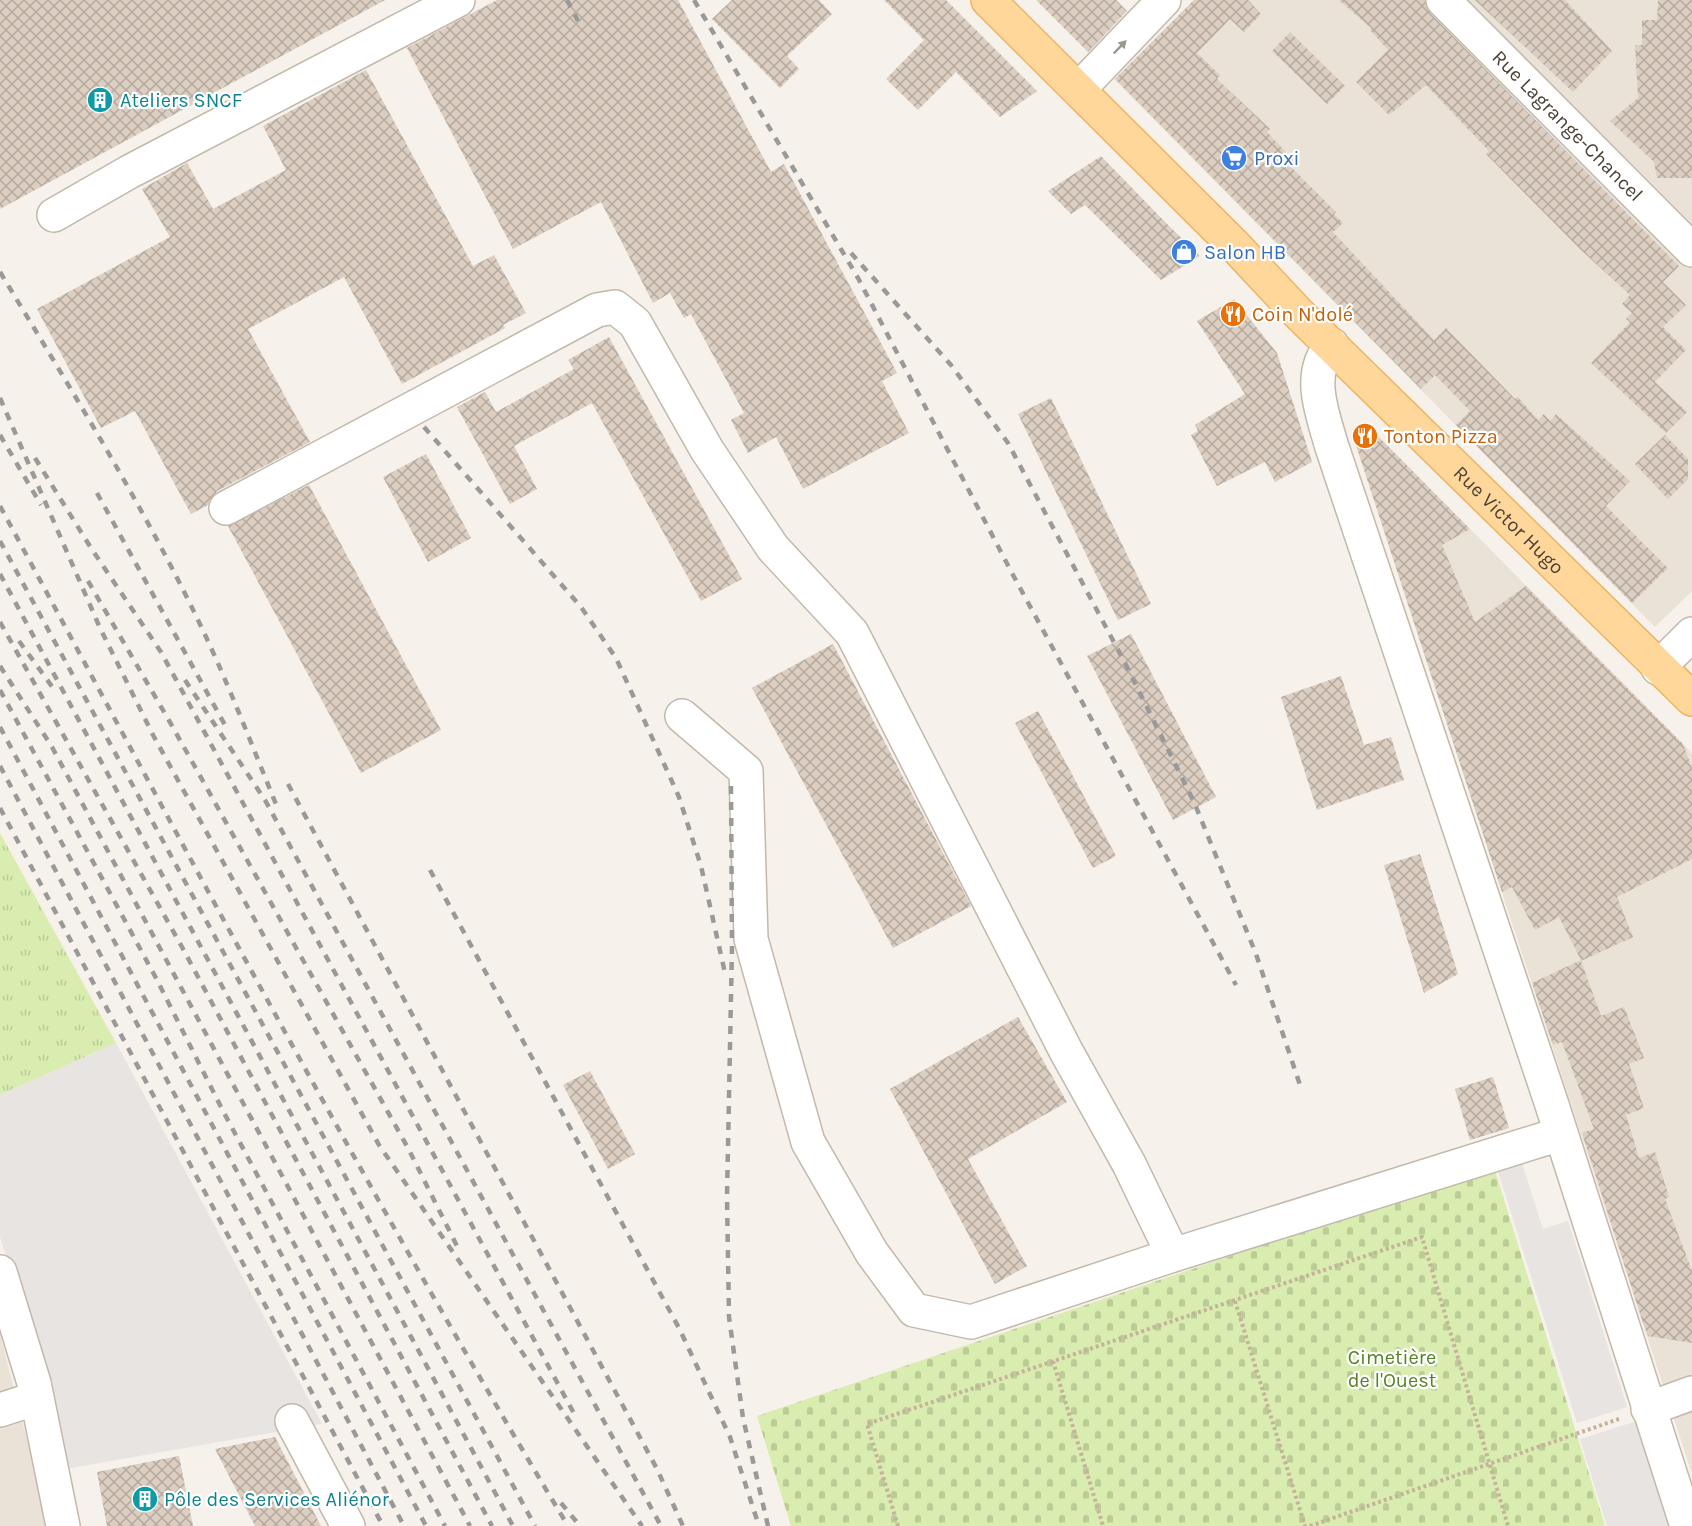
<svg xmlns="http://www.w3.org/2000/svg" width="1692" height="1526" viewBox="0 0 1692 1526" font-family="Karla,sans-serif">
  <style>
    .residential { fill: #eae2d7 }
    .grass { fill: url(#grass-tufts) }
    .cemetery { fill: url(#cemetery-stones) }
    .parking { fill: #e7e4e1 }
    .building { fill: url(#building-cross-hatch) }
    .lines { fill: none; stroke-linecap: round; stroke-linejoin: round }
    .minor-casing { stroke: #c3b8ab; stroke-width: 36 }
    .major-casing { stroke: #efb35f; stroke-width: 36 }
    .path { stroke: #c6b29b; stroke-width: 4; stroke-dasharray: 3 3; stroke-linecap: butt }
    .minor { stroke: #fff; stroke-width: 33 }
    .major { stroke: #ffd79a; stroke-width: 33 }
    .rail { stroke: #999; stroke-width: 4.5; stroke-dasharray: 8 8; stroke-linecap: butt }
    .oneway { fill: #9c9691 }
    .labels { text-anchor: middle; dominant-baseline: central; stroke-width: 4.5; stroke-linejoin: round; paint-order: stroke }
    .culture-label { font-size: 20px; fill: #0d838f; stroke: #fff; text-anchor: start }
    .street-label { font-size: 20px; fill: #4b4137; stroke: #fff }
    .shop-label { font-size: 20px; fill: #366cbe; stroke: #fff; text-anchor: start }
    .food-label { font-size: 20px; fill: #c56008; stroke: #fff; text-anchor: start }
    .park-label { font-size: 20px; fill: #538323; stroke: #fff }
  </style>
  <defs>
    <pattern id="grass-tufts" width="24" height="20" patternUnits="userSpaceOnUse" patternTransform="scale(1.5)"><rect width="24" height="20" fill="#d8edaf"/><path d="M3 7l-1-3M5 7V3M7 7l1-3M15 17l-1-3M17 17v-4M19 17l1-3" fill="none" stroke="#bbcc97"/></pattern>
    <pattern id="cemetery-stones" width="16" height="16" patternUnits="userSpaceOnUse" patternTransform="scale(1.5)"><rect width="16" height="16" fill="#d8edaf"/><path d="M2 7V4a2 2 0 0 1 4 0v3zM10 15v-3a2 2 0 0 1 4 0v3z" fill="#bbcc97"/></pattern>
    <pattern id="building-cross-hatch" width="8" height="8" patternUnits="userSpaceOnUse" patternTransform="scale(1.5)"><rect width="8" height="8" fill="#dccec1"/><path d="M0 0l8 8M0 8l8-8" fill="none" stroke="#b4a99e"/></pattern>
  </defs>
  <rect width="100%" height="100%" fill="#f6f1ea"/>
  <g class="residential">
    <path d="M 1194,0 L 1692,0 L 1692,591 L 1655,627 L 1114,79 Z"/>
    <path d="M 1368,426 L 1692,753 L 1692,1474 L 1353,436 Z"/>
    <path d="M 0,1334 L 40,1491 L 46,1526 L 0,1526 Z"/>
  </g>
  <path class="grass" d="M 0,833 L 116,1043 L 0,1095 Z"/>
  <path class="cemetery" d="M 1494,1167 L 1605,1526 L 791,1526 L 757,1416 Z"/>
  <g class="parking">
    <path d="M 116,1043 L 322,1424 L 65,1469 L 50,1394 L 0,1237 L 0,1095 Z"/>
    <path d="M 1520,1157 L 1543,1229 L 1568,1221 L 1627,1407 L 1577,1423 L 1496,1165 Z"/>
    <path d="M 1637,1421 L 1669,1526 L 1607,1526 L 1580,1439 Z"/>
  </g>
  <g class="building">
    <path d="M 0,0 L 385,0 L 0,209 Z"/>
    <path d="M 497,0 L 678,0 L 771,172 L 784,164 L 897,373 L 882,381 L 909,433 L 803,489 L 776,437 L 748,453 L 731,420 L 744,413 L 691,314 L 684,318 L 670,293 L 653,303 L 601,202 L 513,249 L 407,48 Z"/>
    <path d="M 732,0 L 819,0 L 832,14 L 787,56 L 799,69 L 780,88 L 712,19 Z"/>
    <path d="M 884,0 L 946,0 L 1037,91 L 1000,117 L 956,72 L 918,110 L 886,79 L 924,40 Z"/>
    <path d="M 1036,0 L 1116,0 L 1127,11 L 1088,52 Z"/>
    <path d="M 1194,0 L 1248,0 L 1261,14 L 1244,32 L 1230,19 L 1197,53 L 1220,75 L 1217,79 L 1270,129 L 1267,132 L 1296,163 L 1292,168 L 1336,212 L 1334,214 L 1343,223 L 1333,232 L 1434,340 L 1446,328 L 1515,399 L 1518,397 L 1538,420 L 1544,414 L 1550,421 L 1556,414 L 1630,481 L 1606,506 L 1668,568 L 1632,603 L 1456,425 L 1470,411 L 1435,375 L 1421,389 L 1115,79 Z"/>
    <path d="M 1339,0 L 1425,0 L 1430,13 L 1679,266 L 1663,282 L 1686,305 L 1663,327 L 1686,350 L 1655,382 L 1687,412 L 1666,433 L 1591,363 L 1630,322 L 1626,319 L 1632,313 L 1622,304 L 1630,295 L 1581,250 L 1486,154 L 1489,151 L 1426,85 L 1389,115 L 1356,82 L 1388,50 L 1370,30 L 1371,28 Z"/>
    <path d="M 1475,0 L 1565,0 L 1612,51 L 1573,92 Z"/>
    <path d="M 1658,0 L 1692,0 L 1692,178 L 1657,178 L 1654,162 L 1610,121 L 1638,98 L 1635,45 L 1642,45 L 1642,20 L 1657,20 Z"/>
    <path d="M 1290,32 L 1345,86 L 1327,104 L 1272,51 Z"/>
    <path d="M 366,70 L 473,266 L 494,255 L 526,313 L 503,325 L 505,328 L 402,384 L 344,277 L 248,329 L 310,442 L 217,491 L 208,505 L 191,514 L 135,411 L 101,428 L 37,309 L 170,237 L 142,189 L 187,163 L 213,209 L 286,170 L 263,126 Z"/>
    <path d="M 1101,156 L 1168,225 L 1200,256 L 1161,280 L 1085,205 L 1071,214 L 1048,191 Z"/>
    <path d="M 1234,299 L 1277,353 L 1312,462 L 1275,482 L 1265,462 L 1217,486 L 1191,435 L 1198,431 L 1195,425 L 1245,394 L 1197,321 Z"/>
    <path d="M 609,337 L 742,579 L 701,601 L 592,403 L 514,446 L 537,489 L 510,504 L 457,407 L 485,392 L 496,412 L 574,369 L 568,360 Z"/>
    <path d="M 1051,398 L 1151,604 L 1118,620 L 1018,414 Z"/>
    <path d="M 1368,426 L 1470,529 L 1442,545 L 1475,622 L 1526,586 L 1683,744 L 1692,768 L 1692,859 L 1617,897 L 1633,937 L 1581,961 L 1601,1016 L 1624,1007 L 1644,1058 L 1629,1064 L 1644,1108 L 1626,1115 L 1639,1158 L 1655,1152 L 1669,1197 L 1665,1199 L 1692,1271 L 1692,1343 L 1648,1336 L 1643,1323 L 1582,1133 L 1594,1129 L 1562,1042 L 1553,1045 L 1532,983 L 1581,960 L 1559,917 L 1535,930 L 1512,887 L 1502,892 L 1353,436 Z"/>
    <path d="M 1665,435 L 1688,459 L 1688,479 L 1668,499 L 1635,464 Z"/>
    <path d="M 426,454 L 471,538 L 428,562 L 383,477 Z"/>
    <path d="M 309,485 L 441,730 L 361,773 L 228,526 Z"/>
    <path d="M 1131,634 L 1216,797 L 1173,820 L 1087,656 Z"/>
    <path d="M 833,644 L 971,906 L 893,948 L 752,688 Z"/>
    <path d="M 1341,676 L 1364,745 L 1391,737 L 1404,780 L 1317,810 L 1281,697 Z"/>
    <path d="M 1038,711 L 1116,856 L 1093,868 L 1015,723 Z"/>
    <path d="M 1420,854 L 1458,974 L 1424,993 L 1384,865 Z"/>
    <path d="M 1018,1017 L 1067,1102 L 968,1159 L 1027,1266 L 995,1284 L 890,1089 Z"/>
    <path d="M 590,1071 L 635,1154 L 608,1169 L 563,1085 Z"/>
    <path d="M 1493,1077 L 1509,1128 L 1470,1140 L 1455,1089 Z"/>
    <path d="M 275,1437 L 321,1526 L 255,1526 L 215,1449 Z"/>
    <path d="M 179,1456 L 193,1526 L 107,1526 L 97,1472 Z"/>
  </g>
  <g class="lines">
    <g class="minor-casing">
      <g id="minor">
        <path id="s1" d="M 1443,0 L 1692,250"/>
        <path d="M 1079,89 L 1164,0"/>
        <path d="M 54,215 L 129,172 L 458,0"/>
        <path d="M 1332,345 C 1306,373 1322,412 1331,444 L 1552,1105 L 1687,1526"/>
        <path d="M 226,508 L 597,310 L 615,307 L 635,323 L 707,450 L 773,548 L 852,633 L 1066,1051 L 1129,1164 L 1173,1255"/>
        <path d="M 1658,668 L 1692,634"/>
        <path d="M 682,716 L 746,771 L 751,939 L 808,1142 L 872,1253 L 914,1310 L 971,1322 L 1173,1255 L 1560,1134"/>
        <path d="M 0,1272 L 34,1383 L 63,1526"/>
        <path d="M 1648,1409 L 1692,1393"/>
        <path d="M 0,1410 L 37,1398"/>
        <path d="M 292,1421 L 348,1526"/>
      </g>
    </g>
    <g class="major-casing">
      <g id="major">
        <path id="s2" d="M 988,0 L 1236,247 L 1298,313 L 1692,699"/>
      </g>
    </g>
    <g class="path">
      <path d="M 1235,1301 L 1305,1526"/>
      <path d="M 1053,1361 L 1103,1526"/>
      <path d="M 898,1526 L 867,1424 L 1422,1237 L 1508,1526"/>
      <path d="M 1310,1526 L 1619,1419"/>
    </g>
    <use href="#minor" class="minor"/>
    <use href="#major" class="major"/>
    <g class="rail">
      <path d="M 567,0 L 578,21"/>
      <path d="M 694,0 L 858,278 L 1013,575 L 1236,985"/>
      <path d="M 851,253 L 951,365 L 1008,443 L 1125,663 L 1194,802 L 1256,954 L 1300,1085"/>
      <path d="M 0,272 C 69,386 140,500 198,620 C 228,682 252,746 278,809"/>
      <path d="M 0,398 L 100,628 L 153,735 L 379,1145 L 642,1526"/>
      <path d="M 424,427 L 581,607 L 616,658 L 679,797 L 701,866 L 725,973"/>
      <path d="M 0,435 L 41,505"/>
      <path d="M 35,458 L 91,548 L 161,652 L 577,1419"/>
      <path d="M 97,493 L 226,727"/>
      <path d="M 0,506 C 185,848 367,1193 568,1526"/>
      <path d="M 0,541 L 535,1526"/>
      <path d="M 0,574 L 513,1526"/>
      <path d="M 88,581 L 171,724 L 408,1148 L 459,1250"/>
      <path d="M 0,622 L 182,947 L 492,1526"/>
      <path d="M 19,641 L 56,692"/>
      <path d="M 0,666 L 52,747 L 470,1526"/>
      <path d="M 185,680 L 265,800 L 661,1526"/>
      <path d="M 0,690 L 156,978 L 223,1111 L 445,1526"/>
      <path d="M 0,727 L 426,1526"/>
      <path d="M 0,766 L 404,1526"/>
      <path d="M 288,784 L 657,1469 L 683,1526"/>
      <path d="M 731,786 L 732,947 L 727,1197 L 729,1317 L 743,1418 L 768,1526"/>
      <path d="M 0,808 L 383,1526"/>
      <path d="M 430,870 L 679,1328 L 730,1437 L 759,1526"/>
      <path d="M 561,1503 L 580,1526"/>
    </g>
  </g>
  <defs><path id="oneway-solid" d="M-6-.8H1V-3.2L6.5 0L1 3.2V.8H-6Z" transform="scale(1.5)"/></defs>
  <use class="oneway" href="#oneway-solid" transform="translate(1120 47) rotate(-46)"/>
  <defs>
    <g id="building-disc" transform="scale(1.35)"><circle r="9.5" fill="#0f9aa8" stroke="#fff"/><path d="M-4-6H4V6H1V3H-1V6H-4ZM-2.5-4.3h1.7v1.8h-1.7ZM.8-4.3h1.7v1.8H.8ZM-2.5-1h1.7V.8h-1.7ZM.8-1h1.7V.8H.8Z" fill="#fff"/></g>
    <g id="supermarket-disc" transform="scale(1.35)"><circle r="9.5" fill="#3f7fe0" stroke="#fff"/><path d="M-6-5.5h2.5l.6 2H6L4.5 2H-2.5L-4.4-4H-6ZM-1.5 3.2a1.3 1.3 0 1 0 .1 0ZM3 3.2a1.3 1.3 0 1 0 .1 0Z" fill="#fff"/></g>
    <g id="shop-disc" transform="scale(1.35)"><circle r="9.5" fill="#3f7fe0" stroke="#fff"/><path d="M-5-2.5h2.3a2.7 3.5 0 0 1 5.4 0H5L5.5 6h-11ZM-1.5-2.5h3a1.5 2.3 0 0 0-3 0Z" fill="#fff"/></g>
    <g id="restaurant-disc" transform="scale(1.35)"><circle r="9.5" fill="#e8710a" stroke="#fff"/><path d="M-5-6h1v4h1v-4h1v4h1v-4h1v5L-1.5 .5V6h-2V.5L-5-1ZM5-6V6H3V1.5H1.5Q1.5-4 5-6Z" fill="#fff"/></g>
  </defs>
  <g fill-rule="evenodd">
    <use href="#building-disc" x="100" y="100"/>
    <use href="#supermarket-disc" x="1234" y="158"/>
    <use href="#shop-disc" x="1184" y="252"/>
    <use href="#restaurant-disc" x="1233" y="314"/>
    <use href="#restaurant-disc" x="1365" y="436"/>
    <use href="#building-disc" x="145" y="1499"/>
  </g>
  <g class="labels">
    <g class="culture-label">
      <text x="120" y="100">Ateliers SNCF</text>
      <text x="164" y="1499">Pôle des Services Aliénor</text>
    </g>
    <g class="street-label">
      <text stroke="none"><textPath href="#s1" startOffset="177">Rue Lagrange-Chancel</textPath></text>
      <text stroke="none"><textPath href="#s2" startOffset="736">Rue Victor Hugo</textPath></text>
    </g>
    <g class="shop-label">
      <text x="1254" y="158">Proxi</text>
      <text x="1204" y="252">Salon HB</text>
    </g>
    <g class="food-label">
      <text x="1252" y="314">Coin N'dolé</text>
      <text x="1384" y="436">Tonton Pizza</text>
    </g>
    <g class="park-label">
      <text x="1392" y="1357">Cimetière<tspan x="1392" dy="23">de l'Ouest</tspan></text>
    </g>
  </g>
</svg>
